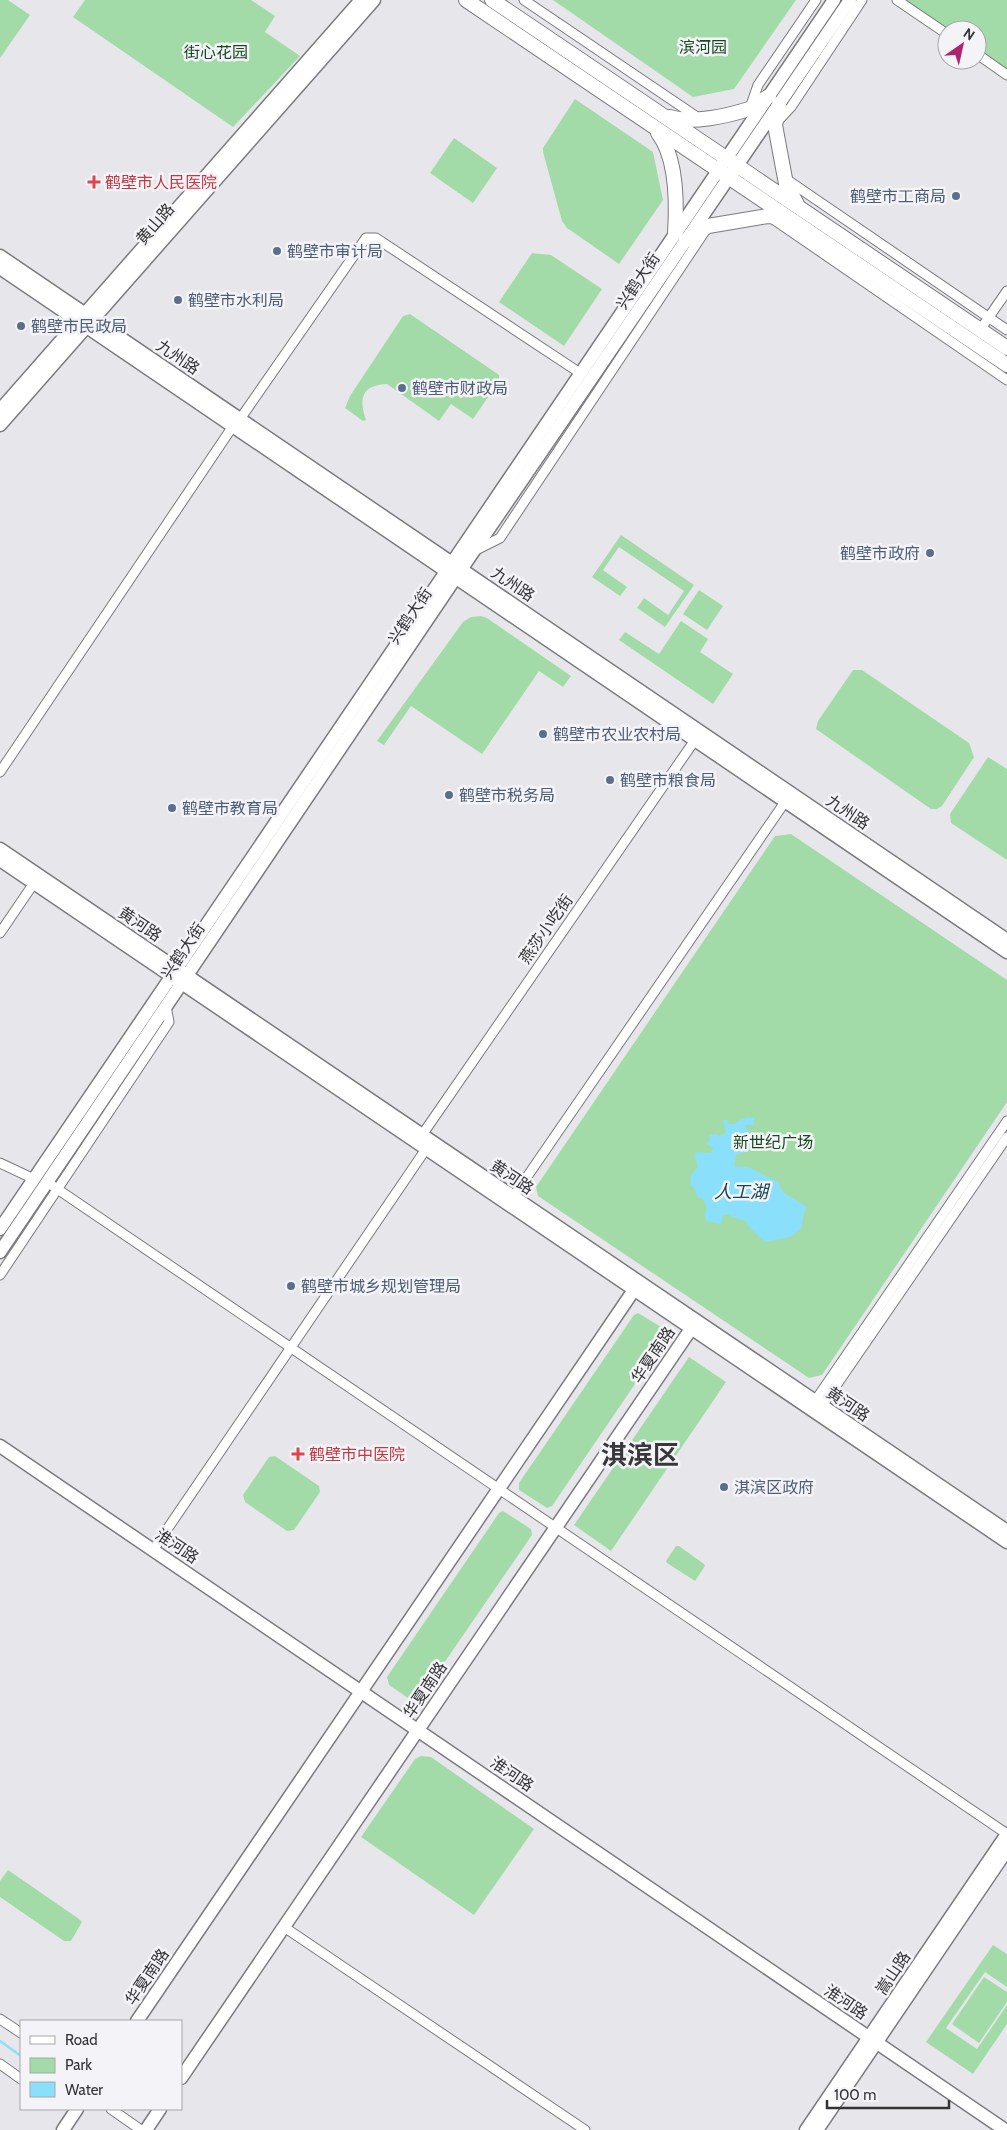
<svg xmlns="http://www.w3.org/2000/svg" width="1007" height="2130" viewBox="0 0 1007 2130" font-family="Cabin,'Noto Sans SC',sans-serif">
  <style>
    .green { fill: #a3dba8 }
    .water { fill: #8adffb }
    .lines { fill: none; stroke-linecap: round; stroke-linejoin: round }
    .stream { stroke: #8adffb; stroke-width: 2.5 }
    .street-casing { stroke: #7b7b7f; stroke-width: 11 }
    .secondary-casing { stroke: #7b7b7f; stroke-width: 15 }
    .primary-casing { stroke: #7b7b7f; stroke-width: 16 }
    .street { stroke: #fff; stroke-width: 9 }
    .secondary { stroke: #fff; stroke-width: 12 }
    .primary { stroke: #fff; stroke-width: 14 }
    .health-dot { fill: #e0444e; stroke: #f4f4f8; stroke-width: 2 }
    .service-dot { fill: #5c6f8a; stroke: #f4f4f8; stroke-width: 2 }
    .labels { text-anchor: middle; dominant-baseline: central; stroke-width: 5; stroke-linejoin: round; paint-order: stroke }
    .park-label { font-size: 16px; fill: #184a21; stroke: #f4f4f8 }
    .health-label { font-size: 16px; fill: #be3a42; stroke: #f4f4f8; text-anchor: start }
    .service-label { font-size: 16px; fill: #4e5e75; stroke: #f4f4f8; text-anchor: start }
    .street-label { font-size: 16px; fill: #343436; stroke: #f4f4f8 }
    .water-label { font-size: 18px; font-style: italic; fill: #144654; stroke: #f4f4f8 }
    .town-label { font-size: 26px; font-weight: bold; fill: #38383b; stroke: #f4f4f8 }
  </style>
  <rect width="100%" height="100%" fill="#e7e7eb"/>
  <g class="green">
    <path d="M 0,0 L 8,0 L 30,15 L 0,58 Z"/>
    <path d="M 85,0 L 251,0 L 275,16 L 265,32 L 300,56 L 233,127 L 73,17 Z"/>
    <path d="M 553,0 L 796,0 L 734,89 L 693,97 Z"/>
    <path d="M 897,0 L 1007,0 L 1007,75 L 977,54 L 977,30 L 947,30 Z"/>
    <path d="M 575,99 L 653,152 L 663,200 L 619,264 L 567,228 L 562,221 L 543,152 L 543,148 Z"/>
    <path d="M 454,138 L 497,168 L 473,203 L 430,173 Z"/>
    <path d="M 532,253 L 551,255 L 602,289 L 564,346 L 499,302 Z"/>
    <path d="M 410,314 L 499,375 L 499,381 L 473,419 L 451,404 L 439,421 L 387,384 C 361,385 359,399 366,420 L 363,421 L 345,408 L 350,396 L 403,316 Z"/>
    <path d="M 621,535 L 694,585 L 665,627 L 637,608 L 644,598 L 668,615 L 684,591 L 619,547 L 603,570 L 627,587 L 620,596 L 592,577 Z"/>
    <path d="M 699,590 L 723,606 L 707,630 L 683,614 Z"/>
    <path d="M 481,616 L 487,618 L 571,676 L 563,687 L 539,671 L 482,754 L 411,706 L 384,745 L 377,741 L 463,622 L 471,617 Z"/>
    <path d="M 681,621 L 708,639 L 700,652 L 733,674 L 713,704 L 619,640 L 625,632 L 659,654 Z"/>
    <path d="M 853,670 L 862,670 L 969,743 L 974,757 L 942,806 L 937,809 L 931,809 L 816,729 L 818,721 Z"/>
    <path d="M 988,757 L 1007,769 L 1007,860 L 951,823 L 950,814 Z"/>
    <path d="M 791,834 L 1007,980 L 1007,1102 L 822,1375 L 809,1378 L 538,1196 L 536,1187 L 775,836 Z"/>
    <path d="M 638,1313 L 666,1330 L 667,1337 L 552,1506 L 547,1508 L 519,1490 L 519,1483 L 634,1315 Z"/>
    <path d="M 689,1357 L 726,1382 L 611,1551 L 574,1525 Z"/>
    <path d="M 275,1456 L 319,1486 L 320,1492 L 294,1530 L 287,1531 L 245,1502 L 243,1495 L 269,1457 Z"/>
    <path d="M 503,1511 L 531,1529 L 532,1535 L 420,1698 L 411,1700 L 389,1685 L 387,1677 L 499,1513 Z"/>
    <path d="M 676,1546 L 679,1546 L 704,1564 L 705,1566 L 695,1581 L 667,1563 L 666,1561 Z"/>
    <path d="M 421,1756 L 431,1757 L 534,1829 L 474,1915 L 361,1837 L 415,1759 Z"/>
    <path d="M 8,1870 L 79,1919 L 82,1922 L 71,1941 L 64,1941 L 0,1897 L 0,1881 Z"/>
    <path d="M 993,1945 L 1007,1954 L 1007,1987 L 985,1972 L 946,2028 L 977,2049 L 1007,2005 L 1007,2024 L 973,2074 L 926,2042 Z"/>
    <path d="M 984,1977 L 1007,1992 L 1007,2002 L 979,2043 L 952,2024 Z"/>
  </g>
  <path class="water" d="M 749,1117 L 754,1118 L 754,1125 L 746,1125 L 745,1128 L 749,1131 L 751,1137 L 755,1138 L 756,1147 L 747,1148 L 748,1151 L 736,1155 L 734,1167 C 751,1163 764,1177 779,1182 L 779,1186 L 784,1193 L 807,1207 L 804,1212 L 801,1229 L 790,1237 L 765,1242 L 747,1225 L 746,1221 L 732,1217 L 729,1214 L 723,1215 L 721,1224 L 706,1221 L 705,1213 L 707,1208 L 703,1199 L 697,1197 L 695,1189 L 690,1185 L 691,1175 L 698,1167 L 695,1156 L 696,1152 L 710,1153 L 714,1148 L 706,1144 L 710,1140 L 709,1135 L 715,1134 L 720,1136 L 726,1132 L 723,1120 L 727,1120 L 729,1124 L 735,1124 L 737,1121 Z"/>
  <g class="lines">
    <path class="stream" d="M 0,2041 L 21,2056"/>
    <g class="street-casing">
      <g id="street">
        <path d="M 524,0 L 700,119"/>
        <path d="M 897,0 L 947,34"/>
        <path d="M 977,54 L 1007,75"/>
        <path d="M 750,108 L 758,85 L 816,0"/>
        <path d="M 776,123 L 791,107 L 862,0"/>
        <path d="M 786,179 L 1007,330"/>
        <path d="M 773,219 L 1007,380"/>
        <path d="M 980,330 L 1007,291"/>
        <path d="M 240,419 L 366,238 L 376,238 L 580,373"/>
        <path d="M 476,550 L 500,538 L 705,231"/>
        <path d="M 0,772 L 233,426"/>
        <path d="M 0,933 L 34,883"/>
        <path d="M 422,1135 L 695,740"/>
        <path d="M 0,1163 L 34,1179"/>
        <path d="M 47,1182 L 1007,1834"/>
        <path d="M 511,1200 L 785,802"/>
        <path d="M 0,1275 L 169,1022 L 166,1006"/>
        <path d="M 815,1401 L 1007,1121"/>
        <path d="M 822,1406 L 1007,1137"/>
        <path d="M 153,1550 L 426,1149"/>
        <path d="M 284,1927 L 585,2130"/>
        <path d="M 0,2019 L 21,2033"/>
        <path d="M 0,2064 L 21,2079"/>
        <path d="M 111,2109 L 141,2130"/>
      </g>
    </g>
    <g class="secondary-casing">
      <g id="secondary">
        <path d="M 0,256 L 1007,940"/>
        <path d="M 0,268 L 1007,952"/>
        <path d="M 0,410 L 361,0"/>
        <path d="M 0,425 L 374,0"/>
        <path d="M 0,849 L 1007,1531"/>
        <path d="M 0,860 L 1007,1542"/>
        <path d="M 0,1229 L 834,0"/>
        <path d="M 0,1252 L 473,552 L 850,0"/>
        <path d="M 0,1446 L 1005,2130"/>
        <path d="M 137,2021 L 638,1284"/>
        <path d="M 181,2078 L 695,1323"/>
        <path d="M 63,2130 L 77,2109"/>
        <path d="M 146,2130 L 160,2109"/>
        <path d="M 806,2130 L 1007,1834"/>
        <path d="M 817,2130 L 1007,1850"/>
      </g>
    </g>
    <g class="primary-casing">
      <g id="primary">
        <path d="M 466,0 L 1007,365"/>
        <path d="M 492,0 L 1007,348"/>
        <path d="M 779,104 L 775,125 L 786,184 L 797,204"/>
        <path d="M 670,117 C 692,124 727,116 749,109 C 756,106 762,100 769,96"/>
        <path d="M 658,133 C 677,158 677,202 675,233"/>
        <path d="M 686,240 L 708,226 L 768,216 L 787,218"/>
      </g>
    </g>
    <use href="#street" class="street"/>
    <use href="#secondary" class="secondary"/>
    <use href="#primary" class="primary"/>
  </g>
  <g class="health-dot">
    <path d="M91.5 174.5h5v5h5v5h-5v5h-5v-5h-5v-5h5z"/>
    <path d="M295.5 1446.5h5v5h5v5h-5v5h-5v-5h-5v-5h5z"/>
  </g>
  <g class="service-dot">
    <circle cx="956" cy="196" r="5"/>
    <circle cx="277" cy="251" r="5"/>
    <circle cx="178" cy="300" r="5"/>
    <circle cx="21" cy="326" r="5"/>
    <circle cx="402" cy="388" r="5"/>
    <circle cx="930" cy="553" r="5"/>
    <circle cx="543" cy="734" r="5"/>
    <circle cx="610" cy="780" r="5"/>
    <circle cx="449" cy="795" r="5"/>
    <circle cx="172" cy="808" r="5"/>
    <circle cx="291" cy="1286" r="5"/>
    <circle cx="724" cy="1487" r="5"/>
  </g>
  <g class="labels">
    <g class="park-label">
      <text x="703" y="47">滨河园</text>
      <text x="216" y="52">街心花园</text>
      <text x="773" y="1142">新世纪广场</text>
    </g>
    <g class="health-label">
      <text x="105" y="182">鹤壁市人民医院</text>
      <text x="309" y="1454">鹤壁市中医院</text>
    </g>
    <g class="service-label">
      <text x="946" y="196" text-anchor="end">鹤壁市工商局</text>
      <text x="287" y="251">鹤壁市审计局</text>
      <text x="188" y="300">鹤壁市水利局</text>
      <text x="31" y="326">鹤壁市民政局</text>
      <text x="412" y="388">鹤壁市财政局</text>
      <text x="920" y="553" text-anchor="end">鹤壁市政府</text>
      <text x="553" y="734">鹤壁市农业农村局</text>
      <text x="620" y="780">鹤壁市粮食局</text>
      <text x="459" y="795">鹤壁市税务局</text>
      <text x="182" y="808">鹤壁市教育局</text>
      <text x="301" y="1286">鹤壁市城乡规划管理局</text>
      <text x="734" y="1487">淇滨区政府</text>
    </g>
    <g class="street-label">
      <text transform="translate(155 224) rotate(-49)">黄山路</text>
      <text transform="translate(638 281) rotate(-56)">兴鹤大街</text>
      <text transform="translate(178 357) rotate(34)">九州路</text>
      <text transform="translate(513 584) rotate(34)">九州路</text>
      <text transform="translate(410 616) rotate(-56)">兴鹤大街</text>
      <text transform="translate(848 812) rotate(34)">九州路</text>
      <text transform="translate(140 924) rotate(34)">黄河路</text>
      <text transform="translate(546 929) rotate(-55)">燕莎小吃街</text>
      <text transform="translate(183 951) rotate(-56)">兴鹤大街</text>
      <text transform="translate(512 1177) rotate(34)">黄河路</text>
      <text transform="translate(653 1355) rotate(-56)">华夏南路</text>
      <text transform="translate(848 1404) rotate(34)">黄河路</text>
      <text transform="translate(177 1546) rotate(34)">淮河路</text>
      <text transform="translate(425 1690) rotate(-56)">华夏南路</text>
      <text transform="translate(512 1774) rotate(34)">淮河路</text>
      <text transform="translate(893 1973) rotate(-56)">嵩山路</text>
      <text transform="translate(147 1977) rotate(-56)">华夏南路</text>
      <text transform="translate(846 2002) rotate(34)">淮河路</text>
    </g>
    <g class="water-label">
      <text x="741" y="1192">人工湖</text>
    </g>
    <g class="town-label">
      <text x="640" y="1455">淇滨区</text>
    </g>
  </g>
  <rect x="20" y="2020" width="162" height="90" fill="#f4f4f8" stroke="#a7a7aa"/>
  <rect x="30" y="2036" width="25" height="8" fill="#ffffff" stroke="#a7a7aa"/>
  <text x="65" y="2045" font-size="15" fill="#343436">Road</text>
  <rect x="30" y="2058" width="25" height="15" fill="#a3dba8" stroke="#a7a7aa"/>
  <text x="65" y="2070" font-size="15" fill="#343436">Park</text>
  <rect x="30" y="2082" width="25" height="15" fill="#8adffb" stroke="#a7a7aa"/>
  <text x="65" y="2095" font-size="15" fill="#343436">Water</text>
  <g transform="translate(962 45) rotate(34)"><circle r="24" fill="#f4f4f8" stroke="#a7a7aa"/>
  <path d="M0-4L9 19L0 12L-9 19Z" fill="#ad266c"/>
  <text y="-8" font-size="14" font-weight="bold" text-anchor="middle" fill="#343436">N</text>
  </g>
  <path d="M827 2100v8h122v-8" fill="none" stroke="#343436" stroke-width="2.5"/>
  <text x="834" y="2100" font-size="15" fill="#343436" stroke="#f4f4f8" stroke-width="4" paint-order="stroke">100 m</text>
</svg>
